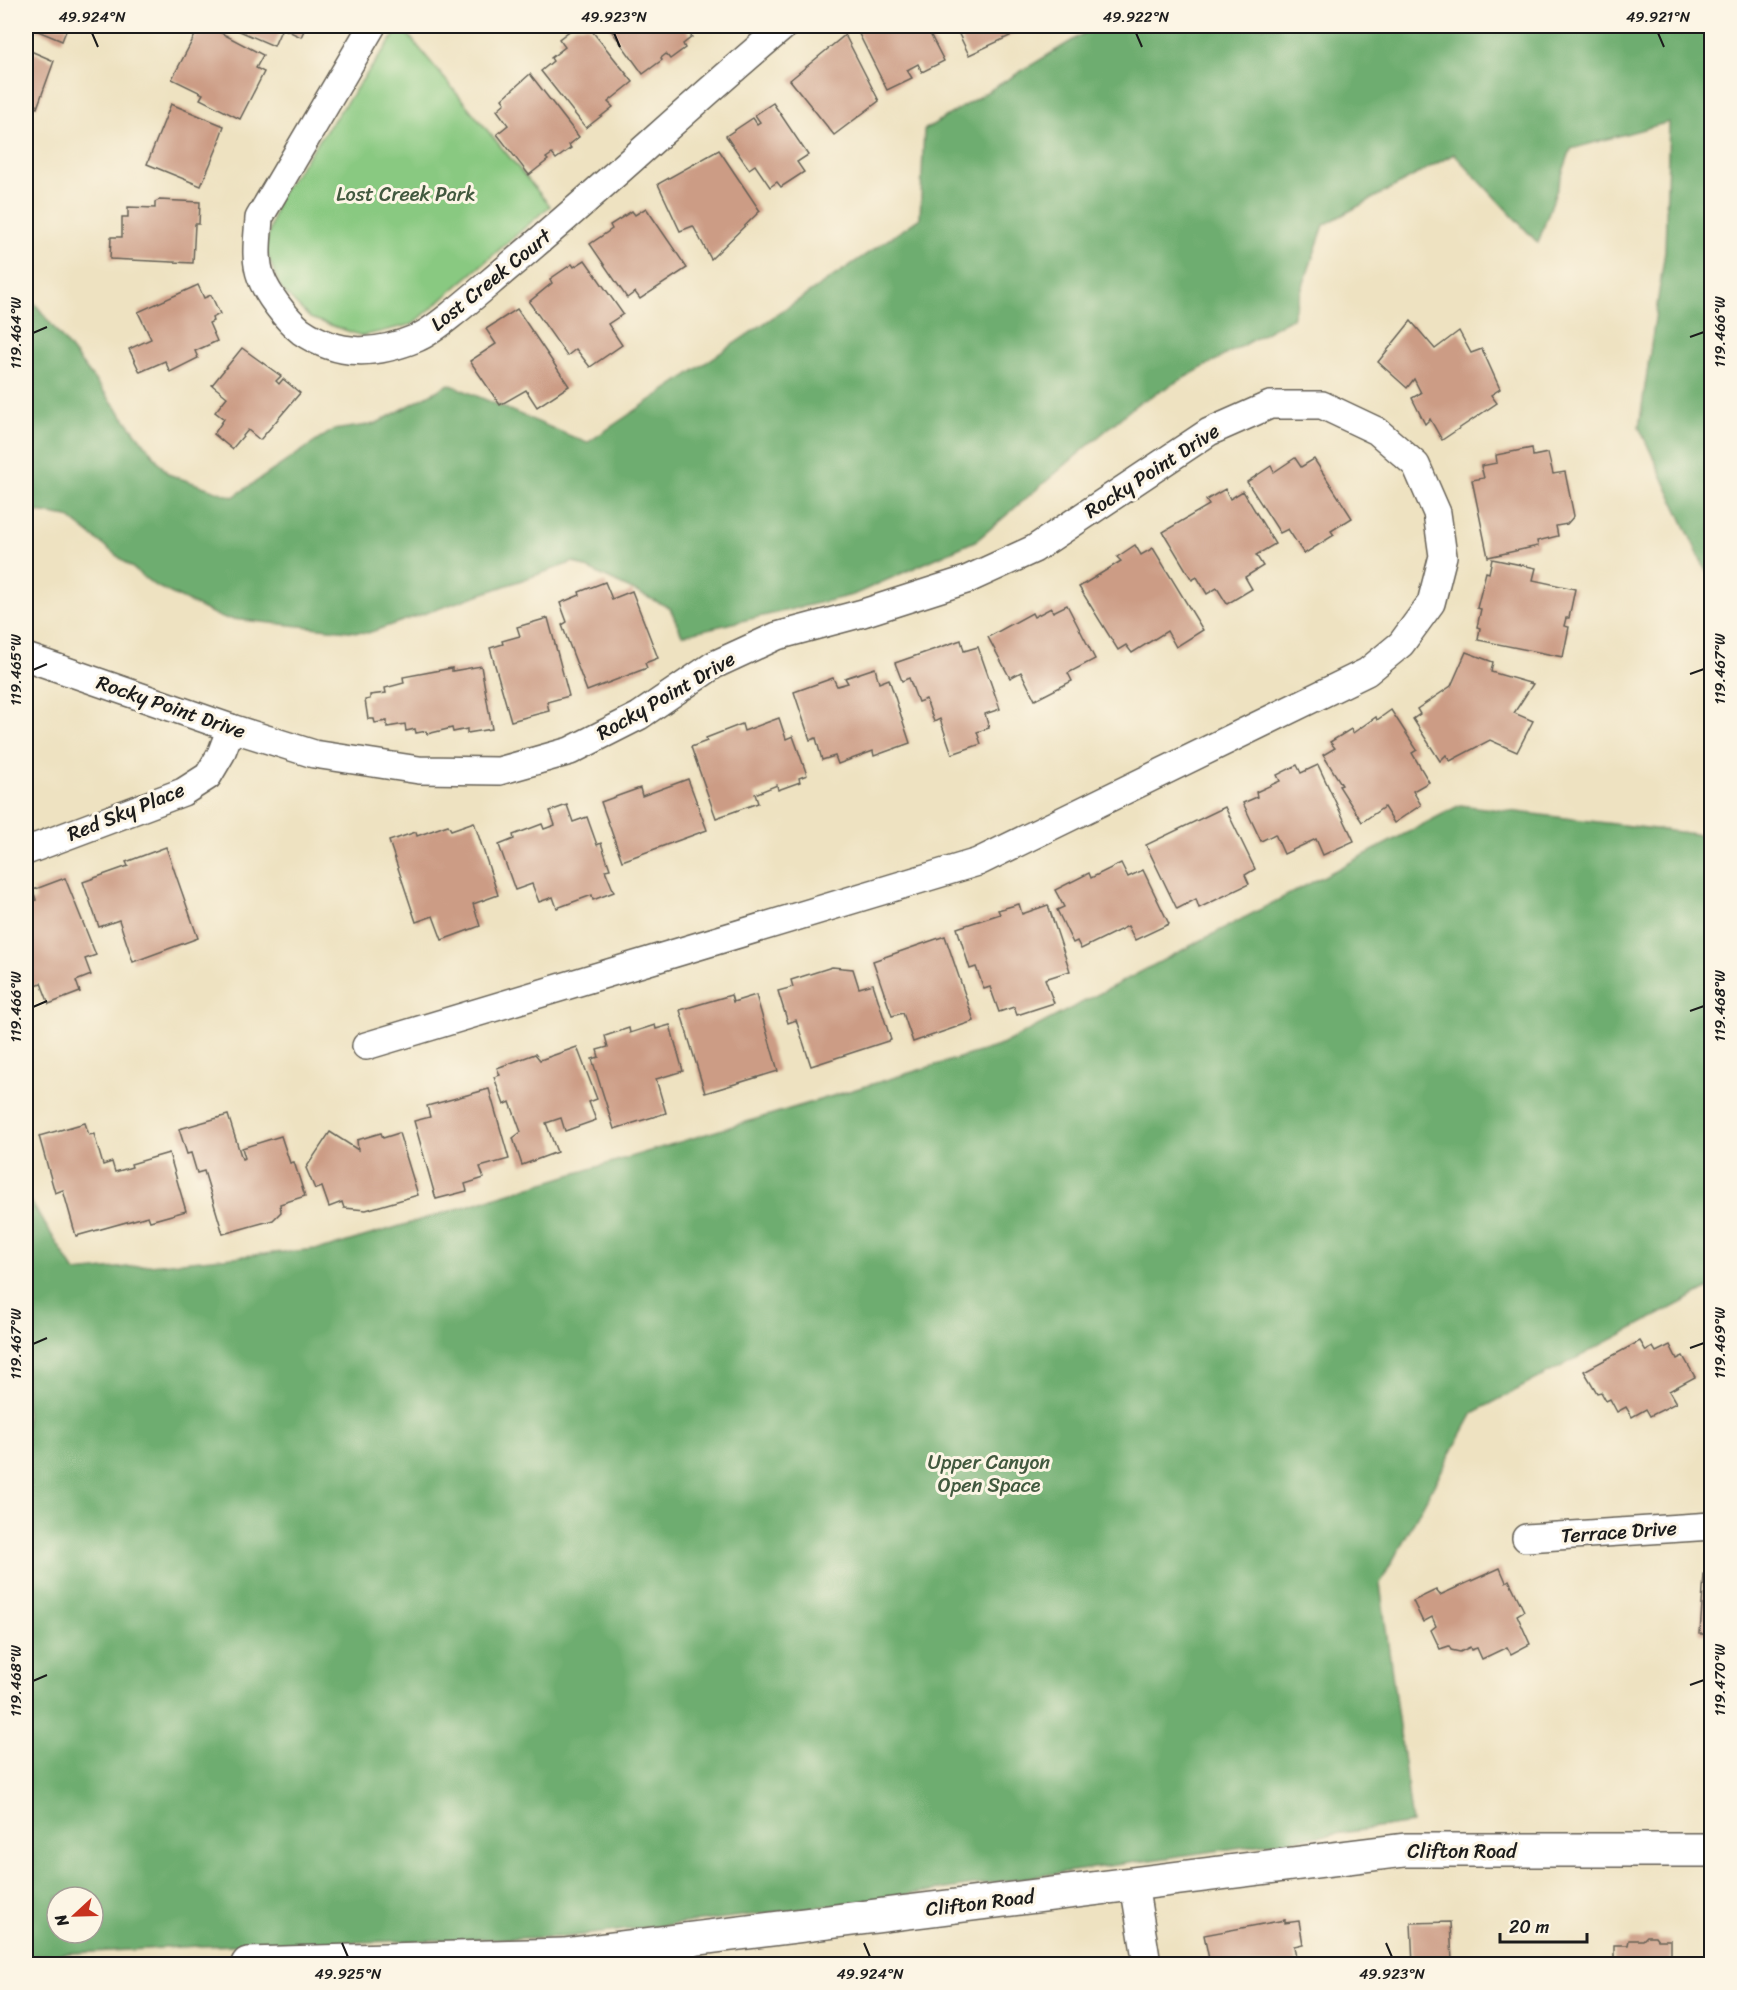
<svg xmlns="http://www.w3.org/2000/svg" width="1737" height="1990" viewBox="0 0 1737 1990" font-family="Sriracha,sans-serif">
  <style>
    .green { fill: #89c981; stroke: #52724e; stroke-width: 1.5 }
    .forest { fill: #6ead6f; stroke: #456446; stroke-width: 1.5; fill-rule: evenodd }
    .building { fill: #cc9c85 }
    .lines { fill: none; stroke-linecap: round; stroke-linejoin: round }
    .minor-casing { stroke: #666156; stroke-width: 30 }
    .tertiary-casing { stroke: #666156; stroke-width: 36 }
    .minor { stroke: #fff; stroke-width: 27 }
    .tertiary { stroke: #fff; stroke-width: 33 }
    .ticks { fill: none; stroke: #1c1c1c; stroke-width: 2 }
    .labels { text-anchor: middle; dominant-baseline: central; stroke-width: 6; stroke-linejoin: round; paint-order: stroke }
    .park-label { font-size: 20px; fill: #42593f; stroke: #fcf5e5 }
    .street-label { font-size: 20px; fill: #1c1c1c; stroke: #fcf5e5 }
    .neatline { fill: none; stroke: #1c1c1c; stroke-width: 2 }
    .ticks-label { font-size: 15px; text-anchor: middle; fill: #1c1c1c }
  </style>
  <rect width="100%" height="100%" fill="#fcf5e5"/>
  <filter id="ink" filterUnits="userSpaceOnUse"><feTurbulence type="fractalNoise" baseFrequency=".0167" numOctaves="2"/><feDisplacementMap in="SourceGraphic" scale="12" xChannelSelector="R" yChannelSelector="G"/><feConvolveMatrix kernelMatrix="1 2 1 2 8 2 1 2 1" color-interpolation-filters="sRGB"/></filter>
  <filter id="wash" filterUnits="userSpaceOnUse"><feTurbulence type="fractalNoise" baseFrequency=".008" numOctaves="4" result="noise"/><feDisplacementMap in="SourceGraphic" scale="24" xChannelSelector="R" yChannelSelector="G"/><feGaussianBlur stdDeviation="1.35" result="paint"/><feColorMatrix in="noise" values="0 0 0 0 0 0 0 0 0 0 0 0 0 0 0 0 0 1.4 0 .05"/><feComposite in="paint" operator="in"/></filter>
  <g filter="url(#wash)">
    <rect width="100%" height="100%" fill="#eee2c1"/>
    <path class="green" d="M 401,26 L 550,206 L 413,324 L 362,336 L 310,318 L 281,289 L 265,249 L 278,198 Z"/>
    <g class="forest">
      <path d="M 1096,26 L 1711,26 L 1711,577 L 1705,569 L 1639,427 L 1665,251 L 1669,122 L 1571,149 L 1538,243 L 1454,154 L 1324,225 L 1292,318 L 1137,404 L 977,540 L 853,595 L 682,635 L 670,608 L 574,562 L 368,633 L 222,618 L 154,585 L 68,517 L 26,510 L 26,292 L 168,474 L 233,497 L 333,430 L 375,424 L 449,384 L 587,443 L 920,218 L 924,130 Z"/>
      <path d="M 1460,805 L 1711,836 L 1711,1287 L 1473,1413 L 1380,1584 L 1412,1823 L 827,1906 L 567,1937 L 199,1946 L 39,1955 L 26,1960 L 26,1194 L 75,1272 L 327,1248 L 999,1046 ZM 57,1897 L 93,1897 L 93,1933 L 57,1933 Z"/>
    </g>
    <g id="blocks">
      <g class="building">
        <path d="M 26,26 L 68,26 L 62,41 Z"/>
        <path d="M 200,26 L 208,26 L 263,55 L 256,68 L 264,72 L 240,119 L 200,99 L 203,94 L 172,79 Z"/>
        <path d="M 228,26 L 306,26 L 301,37 L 282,28 L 274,46 Z"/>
        <path d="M 576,26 L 588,26 L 633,82 L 608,102 L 613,107 L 586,128 L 541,71 L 553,61 L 551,58 L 565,47 L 559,39 Z"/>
        <path d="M 608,26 L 684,26 L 692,37 L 683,44 L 685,48 L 670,59 L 666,54 L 661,58 L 662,60 L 643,74 Z"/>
        <path d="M 855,26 L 926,26 L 944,61 L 922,72 L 918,64 L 907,70 L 912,78 L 887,90 Z"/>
        <path d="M 955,26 L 1023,26 L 1025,29 L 969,55 Z"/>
        <path d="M 845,35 L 879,101 L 834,135 L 790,80 Z"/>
        <path d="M 26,49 L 54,61 L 37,108 L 33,106 L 26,118 Z"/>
        <path d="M 530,74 L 579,137 L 569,145 L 571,148 L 556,159 L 552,154 L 546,158 L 548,160 L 529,175 L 497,134 L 508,125 L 497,110 L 505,103 L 502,99 Z"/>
        <path d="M 773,103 L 808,155 L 797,162 L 804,172 L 781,187 L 777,182 L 770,187 L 755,165 L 749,169 L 726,136 L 753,118 L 757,124 L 760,122 L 755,115 Z"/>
        <path d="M 171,104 L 224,126 L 219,140 L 220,141 L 201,186 L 147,164 Z"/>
        <path d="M 719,150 L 760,211 L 711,259 L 693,226 L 680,231 L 658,184 Z"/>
        <path d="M 159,200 L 200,202 L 199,224 L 195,224 L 193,263 L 110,259 L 111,237 L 122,237 L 122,217 L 128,217 L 128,207 L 155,208 L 155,202 Z"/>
        <path d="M 646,208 L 687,268 L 640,299 L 635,292 L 627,298 L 590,244 L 612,229 L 610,225 L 632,211 L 635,215 Z"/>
        <path d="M 585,260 L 623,314 L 608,324 L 622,345 L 590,367 L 576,349 L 567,356 L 529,302 L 552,283 L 550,279 L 572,264 L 574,267 Z"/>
        <path d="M 198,285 L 204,298 L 211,295 L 220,314 L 212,318 L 213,321 L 209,323 L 217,341 L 195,351 L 198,358 L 170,372 L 165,361 L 140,372 L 129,349 L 151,339 L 138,312 Z"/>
        <path d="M 517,309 L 569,386 L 537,407 L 526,390 L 500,405 L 470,361 L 496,344 L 486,329 Z"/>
        <path d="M 1411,321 L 1435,349 L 1459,331 L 1471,353 L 1482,349 L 1500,389 L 1491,395 L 1497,403 L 1442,440 L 1430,419 L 1425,424 L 1412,398 L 1421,393 L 1414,379 L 1407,388 L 1378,362 Z"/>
        <path d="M 242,348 L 281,376 L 276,381 L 279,384 L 283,379 L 300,393 L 260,440 L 248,430 L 232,449 L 214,434 L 224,419 L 215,412 L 227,397 L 212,385 Z"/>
        <path d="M 1532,448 L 1533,456 L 1548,453 L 1553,474 L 1565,472 L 1574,516 L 1567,524 L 1556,526 L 1558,536 L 1537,541 L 1538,546 L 1488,557 L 1472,480 L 1484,478 L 1481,466 L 1497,463 L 1496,455 Z"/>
        <path d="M 1295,458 L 1301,467 L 1314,459 L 1352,518 L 1331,531 L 1334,535 L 1304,554 L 1288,529 L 1280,533 L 1247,482 L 1271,466 L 1274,472 Z"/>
        <path d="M 1225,489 L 1230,499 L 1243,491 L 1275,544 L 1256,555 L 1263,566 L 1245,577 L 1252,589 L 1227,604 L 1217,588 L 1207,594 L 1197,577 L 1192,580 L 1163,532 L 1209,505 L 1206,500 Z"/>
        <path d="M 1135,545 L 1141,555 L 1153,548 L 1203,630 L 1176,647 L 1167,631 L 1132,653 L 1126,645 L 1118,650 L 1079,587 L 1121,561 L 1117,557 Z"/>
        <path d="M 1492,559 L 1536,568 L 1533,580 L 1575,589 L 1569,618 L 1566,618 L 1564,626 L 1569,627 L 1563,657 L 1478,640 L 1480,628 L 1477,627 L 1481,609 L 1477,608 L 1486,572 L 1489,573 Z"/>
        <path d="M 605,582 L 612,599 L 632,591 L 658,658 L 645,663 L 647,668 L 587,691 L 562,625 L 567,622 L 560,603 L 580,595 L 579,592 Z"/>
        <path d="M 1067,605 L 1095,659 L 1068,673 L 1072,681 L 1035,700 L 1021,672 L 1010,678 L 988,637 L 1032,613 L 1034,617 L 1051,608 L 1053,612 Z"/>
        <path d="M 548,618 L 569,696 L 547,702 L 549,711 L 511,721 L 490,648 L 503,644 L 502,641 L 520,636 L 517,627 Z"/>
        <path d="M 961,640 L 964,651 L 978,647 L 1000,709 L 985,714 L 989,728 L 977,732 L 981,744 L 952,754 L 940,719 L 934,722 L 926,699 L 918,702 L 909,678 L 902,681 L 895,663 Z"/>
        <path d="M 1466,652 L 1493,662 L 1491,672 L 1533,684 L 1514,713 L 1533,721 L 1517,752 L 1490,740 L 1450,761 L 1446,755 L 1440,761 L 1413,719 L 1420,714 L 1417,709 L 1451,686 Z"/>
        <path d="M 481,666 L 492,729 L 467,733 L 467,729 L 453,732 L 452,728 L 427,734 L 426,731 L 416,733 L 415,729 L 406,731 L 405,724 L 387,727 L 387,721 L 375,723 L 374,719 L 368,719 L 365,700 L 370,699 L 370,695 L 386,693 L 385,688 L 404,683 L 403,677 L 452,668 L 452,671 Z"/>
        <path d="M 875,668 L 879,683 L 889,679 L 910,743 L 874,756 L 873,751 L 838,764 L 835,756 L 822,760 L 816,738 L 810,740 L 794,692 L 833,678 L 837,686 L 848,683 L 845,678 Z"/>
        <path d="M 1391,710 L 1417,750 L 1412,753 L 1429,782 L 1413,791 L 1421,805 L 1394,823 L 1384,807 L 1362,822 L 1339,786 L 1342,785 L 1323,755 L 1335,748 L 1330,742 L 1351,729 L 1353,733 L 1376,717 L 1377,720 Z"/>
        <path d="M 779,718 L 786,739 L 793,736 L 807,775 L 799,778 L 800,782 L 778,790 L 777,785 L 755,794 L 758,803 L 716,818 L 691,747 L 707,741 L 706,738 L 742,724 L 744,731 Z"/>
        <path d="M 1297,765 L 1301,773 L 1318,765 L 1354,841 L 1323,855 L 1316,839 L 1284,854 L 1275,834 L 1261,841 L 1243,803 L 1257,797 L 1256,792 L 1280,781 L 1277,775 Z"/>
        <path d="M 688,779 L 707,830 L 622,861 L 601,802 L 640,788 L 642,796 Z"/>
        <path d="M 567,805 L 573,822 L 587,817 L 597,845 L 601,843 L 610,869 L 605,870 L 614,892 L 593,900 L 592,895 L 557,908 L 553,897 L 539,902 L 532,884 L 515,890 L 499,845 L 514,839 L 513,835 L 542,824 L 544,829 L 555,825 L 550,811 Z"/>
        <path d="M 1225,807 L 1255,869 L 1245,875 L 1249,884 L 1199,908 L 1196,899 L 1177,909 L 1146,845 Z"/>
        <path d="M 474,822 L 498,895 L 473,904 L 480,926 L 442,940 L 433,916 L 416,922 L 389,841 L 416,832 L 417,836 L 448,825 L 451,830 Z"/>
        <path d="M 166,847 L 198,938 L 133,962 L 119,920 L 99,927 L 83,882 L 128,866 L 126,862 Z"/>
        <path d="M 1121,863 L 1128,877 L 1143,870 L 1169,924 L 1135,940 L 1128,926 L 1081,949 L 1077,941 L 1073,943 L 1057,910 L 1064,907 L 1055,890 L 1089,873 L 1091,878 Z"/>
        <path d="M 65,878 L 96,955 L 85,959 L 91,975 L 76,981 L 80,992 L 49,1004 L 41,983 L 26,989 L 26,904 L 36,900 L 33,890 Z"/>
        <path d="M 1019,904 L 1022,914 L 1048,905 L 1070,971 L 1045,979 L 1054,1003 L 1017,1015 L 1014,1007 L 999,1012 L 990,987 L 984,989 L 976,967 L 970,969 L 957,928 L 1000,914 L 998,910 Z"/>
        <path d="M 945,936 L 974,1021 L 913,1042 L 903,1013 L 892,1016 L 873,961 Z"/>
        <path d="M 832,967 L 853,969 L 859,988 L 873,984 L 891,1040 L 811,1066 L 796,1020 L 788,1023 L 778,991 L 793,987 L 791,980 Z"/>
        <path d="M 731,995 L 733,1002 L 756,995 L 778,1071 L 705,1093 L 680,1010 Z"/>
        <path d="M 655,1025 L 656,1029 L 670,1025 L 683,1071 L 656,1079 L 666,1113 L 614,1129 L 592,1059 L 599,1057 L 597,1050 L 608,1047 L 605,1036 L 629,1028 L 630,1033 Z"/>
        <path d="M 577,1047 L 597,1099 L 589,1102 L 596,1120 L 565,1131 L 561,1118 L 546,1123 L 557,1152 L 522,1165 L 513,1138 L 521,1132 L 510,1102 L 504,1105 L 494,1077 L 500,1075 L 497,1068 L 535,1054 L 540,1060 Z"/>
        <path d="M 489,1089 L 509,1159 L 480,1167 L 484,1178 L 465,1184 L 467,1191 L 436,1199 L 414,1121 L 430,1117 L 427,1106 Z"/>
        <path d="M 228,1115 L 242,1159 L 245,1158 L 242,1148 L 281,1136 L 290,1163 L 294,1162 L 305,1196 L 280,1204 L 281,1212 L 273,1220 L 223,1234 L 204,1171 L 197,1173 L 191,1153 L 187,1154 L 179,1129 Z"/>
        <path d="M 85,1123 L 89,1135 L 94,1134 L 103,1165 L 112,1162 L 115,1172 L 132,1167 L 131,1164 L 169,1153 L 186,1211 L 150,1221 L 148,1216 L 76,1236 L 63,1190 L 55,1193 L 39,1136 Z"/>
        <path d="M 330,1132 L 358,1150 L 357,1140 L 381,1133 L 383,1138 L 399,1133 L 418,1195 L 366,1210 L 344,1208 L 342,1202 L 329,1207 L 322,1187 L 315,1189 L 306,1168 Z"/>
        <path d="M 1640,1341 L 1646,1351 L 1653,1347 L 1656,1352 L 1670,1345 L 1677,1359 L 1683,1356 L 1695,1377 L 1669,1391 L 1676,1403 L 1650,1416 L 1646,1409 L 1632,1417 L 1626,1407 L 1617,1412 L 1610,1399 L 1606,1401 L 1601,1392 L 1597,1393 L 1584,1371 Z"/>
        <path d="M 1500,1568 L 1506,1582 L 1509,1580 L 1524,1611 L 1517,1615 L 1530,1644 L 1511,1654 L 1507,1647 L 1482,1659 L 1477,1648 L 1471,1650 L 1470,1647 L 1460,1652 L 1451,1650 L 1449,1646 L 1440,1649 L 1431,1630 L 1436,1626 L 1432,1617 L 1423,1622 L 1413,1601 L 1436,1590 L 1440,1595 Z"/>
        <path d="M 1704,1575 L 1712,1576 L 1712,1634 L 1700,1634 Z"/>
        <path d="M 1285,1920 L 1285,1923 L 1299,1921 L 1303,1944 L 1294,1946 L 1297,1964 L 1210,1964 L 1204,1935 Z"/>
        <path d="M 1450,1922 L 1452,1961 L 1458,1961 L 1458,1964 L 1413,1964 L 1411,1923 Z"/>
        <path d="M 1647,1936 L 1655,1936 L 1658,1940 L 1671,1940 L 1671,1964 L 1614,1964 L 1614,1945 L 1628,1945 L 1629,1940 L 1643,1940 Z"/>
      </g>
    </g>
  </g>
  <g filter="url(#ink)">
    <use href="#blocks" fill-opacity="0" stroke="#666156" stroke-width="1.5"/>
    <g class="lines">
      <g class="minor-casing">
        <g id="minor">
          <path d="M 372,26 L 259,218 C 258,236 254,259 261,277 C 267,294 287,320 301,331 C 339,357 376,355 417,338 C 429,333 441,323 451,315 C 470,300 488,284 507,268 C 601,190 690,105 784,26"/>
          <path d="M 26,657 L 231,728 L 314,754 L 419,770 L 499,771 L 570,751 L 639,716 L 714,665 L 777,636 L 863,613 L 966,580 L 1034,549 L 1209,432 L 1270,405 L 1322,405 L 1377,431 L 1416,465 L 1437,513 L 1443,556 L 1431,603 L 1401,644 L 1367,672 L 978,862 L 366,1046"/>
          <path d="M 26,851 L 183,792 L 208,776 L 221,754 L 231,728"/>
          <path d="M 1526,1538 L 1712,1526"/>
          <path d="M 1134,1884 L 1147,1964"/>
        </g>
      </g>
      <g class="tertiary-casing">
        <path id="tertiary" d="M 248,1964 L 564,1955 L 1405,1850 L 1712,1850"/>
      </g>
      <use href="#minor" class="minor"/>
      <use href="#tertiary" class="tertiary"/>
    </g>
  </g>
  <path class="ticks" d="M 92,33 L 98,47M 614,33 L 620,47M 1136,33 L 1142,47M 1658,33 L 1664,47M 33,333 L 47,327M 1690,337 L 1704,332M 33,670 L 47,664M 1690,674 L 1704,669M 33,1007 L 47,1001M 1690,1011 L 1704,1006M 33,1344 L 47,1338M 1690,1348 L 1704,1343M 33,1681 L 47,1675M 1690,1685 L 1704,1680M 342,1943 L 348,1957M 864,1943 L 870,1957M 1386,1943 L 1392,1957"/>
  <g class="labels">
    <g class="park-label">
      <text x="406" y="194">Lost Creek Park</text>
      <text x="989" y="1462">Upper Canyon<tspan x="989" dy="23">Open Space</tspan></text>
    </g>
    <g class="street-label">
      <text transform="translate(491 280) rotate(-39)">Lost Creek Court</text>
      <text transform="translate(1152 471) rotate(-33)">Rocky Point Drive</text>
      <text transform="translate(666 696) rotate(-30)">Rocky Point Drive</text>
      <text transform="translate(171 707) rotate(19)">Rocky Point Drive</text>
      <text transform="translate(126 812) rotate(-22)">Red Sky Place</text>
      <text transform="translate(1619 1532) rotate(-4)">Terrace Drive</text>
      <text x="1462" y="1851">Clifton Road</text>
      <text transform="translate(980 1903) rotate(-7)">Clifton Road</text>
    </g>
  </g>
  <rect width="1737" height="1990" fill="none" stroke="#fcf5e5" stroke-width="66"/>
  <g transform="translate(75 1915) rotate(248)"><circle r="28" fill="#fcf5e5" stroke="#a29e95" stroke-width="1.5"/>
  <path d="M0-4.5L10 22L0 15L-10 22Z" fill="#c8321e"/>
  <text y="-9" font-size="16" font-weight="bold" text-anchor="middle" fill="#1c1c1c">N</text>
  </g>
  <path d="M1500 1933v9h87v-9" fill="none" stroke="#1c1c1c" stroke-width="3"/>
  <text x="1509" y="1933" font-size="18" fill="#1c1c1c" stroke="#fcf5e5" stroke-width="4.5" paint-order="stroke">20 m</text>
  <rect x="33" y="33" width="1671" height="1924" class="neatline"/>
  <g class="ticks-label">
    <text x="92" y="22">49.924°N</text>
    <text x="614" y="22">49.923°N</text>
    <text x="1136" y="22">49.922°N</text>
    <text x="1658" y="22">49.921°N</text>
    <text transform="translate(1720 332) rotate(-90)" y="5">119.466°W</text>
    <text transform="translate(16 333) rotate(-90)" y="5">119.464°W</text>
    <text transform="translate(1720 669) rotate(-90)" y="5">119.467°W</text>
    <text transform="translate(16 670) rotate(-90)" y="5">119.465°W</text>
    <text transform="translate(1720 1006) rotate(-90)" y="5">119.468°W</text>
    <text transform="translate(16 1007) rotate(-90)" y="5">119.466°W</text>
    <text transform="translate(1720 1343) rotate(-90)" y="5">119.469°W</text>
    <text transform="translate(16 1344) rotate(-90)" y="5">119.467°W</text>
    <text transform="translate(1720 1680) rotate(-90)" y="5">119.470°W</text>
    <text transform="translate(16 1681) rotate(-90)" y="5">119.468°W</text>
    <text x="348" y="1979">49.925°N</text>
    <text x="870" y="1979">49.924°N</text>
    <text x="1392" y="1979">49.923°N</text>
  </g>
</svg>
